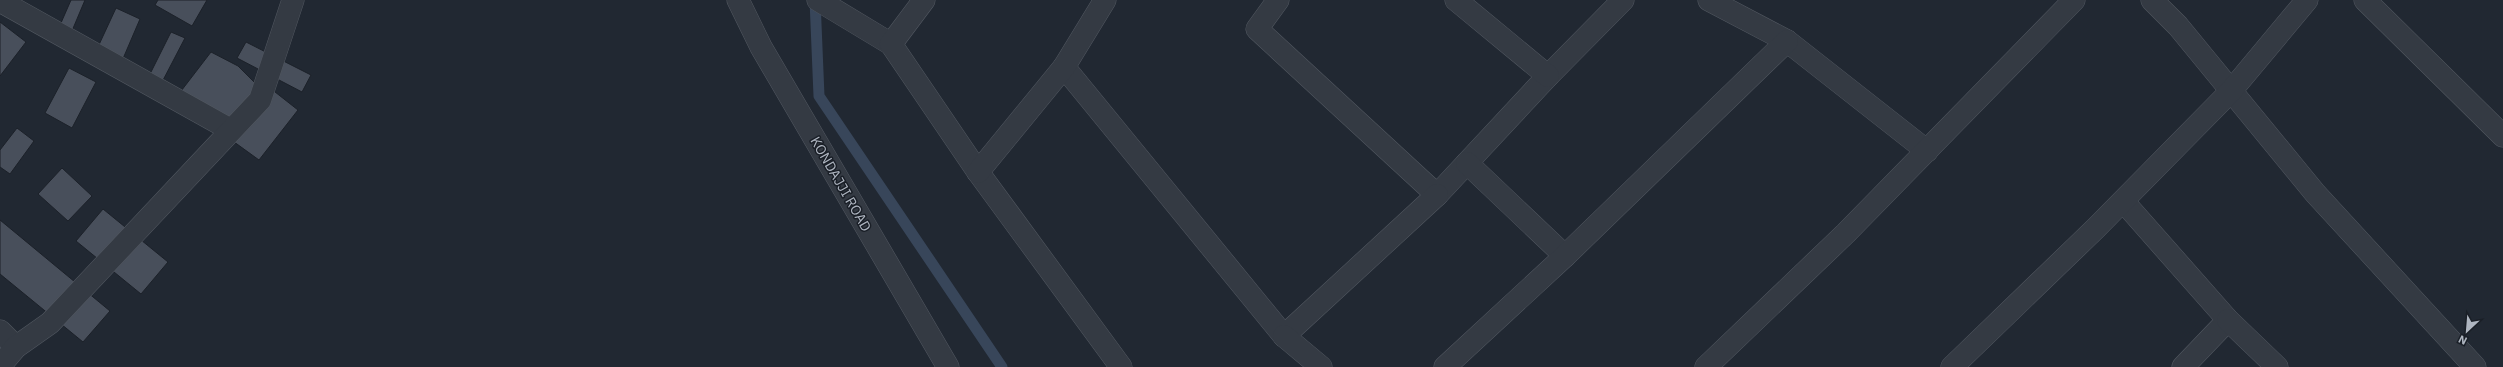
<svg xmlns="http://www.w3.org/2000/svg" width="2503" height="367" viewBox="0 0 2503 367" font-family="'IBM Plex Sans',sans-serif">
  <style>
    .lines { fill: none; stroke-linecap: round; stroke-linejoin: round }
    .stream { stroke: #38465a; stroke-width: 11 }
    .building { fill: #484f5b; stroke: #1c2129 }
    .minor-casing { stroke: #525861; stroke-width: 23 }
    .tertiary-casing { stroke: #525861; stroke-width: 23 }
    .minor { stroke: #343a43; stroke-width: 22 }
    .tertiary { stroke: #343a43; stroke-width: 22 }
    .labels { text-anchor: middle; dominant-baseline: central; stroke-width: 3; stroke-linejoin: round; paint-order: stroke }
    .street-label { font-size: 14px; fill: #aeb5c0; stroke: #1a1f27 }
  </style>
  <rect width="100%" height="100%" fill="#212832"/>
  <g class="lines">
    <path class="stream" d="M 815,0 L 819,96 L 1002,367"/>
  </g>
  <g class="building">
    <path d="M 71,0 L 85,0 L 69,38 L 57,32 Z"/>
    <path d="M 158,0 L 207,0 L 192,26 L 155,5 Z"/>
    <path d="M 116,8 L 140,19 L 122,61 L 97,49 Z"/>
    <path d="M 0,22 L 26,42 L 0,76 Z"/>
    <path d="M 171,32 L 185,38 L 160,86 L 147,80 Z"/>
    <path d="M 246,42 L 311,75 L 302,92 L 237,58 Z"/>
    <path d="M 211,52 L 238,66 L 261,89 L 228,132 L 178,95 Z"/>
    <path d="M 69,68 L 96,82 L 72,128 L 45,113 Z"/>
    <path d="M 270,88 L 298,110 L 259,160 L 230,139 Z"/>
    <path d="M 17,128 L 34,141 L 10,174 L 0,167 L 0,150 Z"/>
    <path d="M 62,168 L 92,196 L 68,221 L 38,194 Z"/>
    <path d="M 103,209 L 168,262 L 141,294 L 76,241 Z"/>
    <path d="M 0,220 L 110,311 L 83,342 L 0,274 Z"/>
  </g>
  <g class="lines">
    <g class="minor-casing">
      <g id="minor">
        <path d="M 818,0 L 891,44"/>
        <path d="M 924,0 L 891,44 L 978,172 L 1121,367"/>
        <path d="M 1278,0 L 1257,29 L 1437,195 L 1548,76 L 1623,0"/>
        <path d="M 1456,0 L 1548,76"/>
        <path d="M 1709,0 L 1787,41 L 1927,151"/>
        <path d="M 2152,0 L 2178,26 L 2315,193 L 2475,367"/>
        <path d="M 2365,0 L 2503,136"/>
        <path d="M 0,1 L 231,130"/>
        <path d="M 1064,67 L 1284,336 L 1437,195"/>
        <path d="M 1467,163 L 1565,256"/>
        <path d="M 978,172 L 1064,67 L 1105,0"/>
        <path d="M 2123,201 L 2228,320 L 2183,367"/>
        <path d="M 2228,320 L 2277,367"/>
        <path d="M 0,331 L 16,347"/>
        <path d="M 1284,336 L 1321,367"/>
        <path d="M 0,366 L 16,347 L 50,323 L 260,100 L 293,0"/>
        <path d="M 1445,367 L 1565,256 L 1787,41"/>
        <path d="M 1706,367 L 1846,233 L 2074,0"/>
        <path d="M 1952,367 L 2096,228 L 2231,91 L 2307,0"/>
      </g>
    </g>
    <g class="tertiary-casing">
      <path id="tertiary" d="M 738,0 L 761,47 L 948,367"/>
    </g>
    <use href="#minor" class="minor"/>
    <use href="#tertiary" class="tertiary"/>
  </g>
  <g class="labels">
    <g class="street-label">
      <text transform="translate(841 184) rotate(60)">KONDAJJI ROAD</text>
    </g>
  </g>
  <g transform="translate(2467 331) rotate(206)" stroke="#1a1f27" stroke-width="3" paint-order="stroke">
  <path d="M0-3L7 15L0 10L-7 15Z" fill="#aeb5c0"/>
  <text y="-6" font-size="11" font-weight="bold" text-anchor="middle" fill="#aeb5c0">N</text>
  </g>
</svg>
